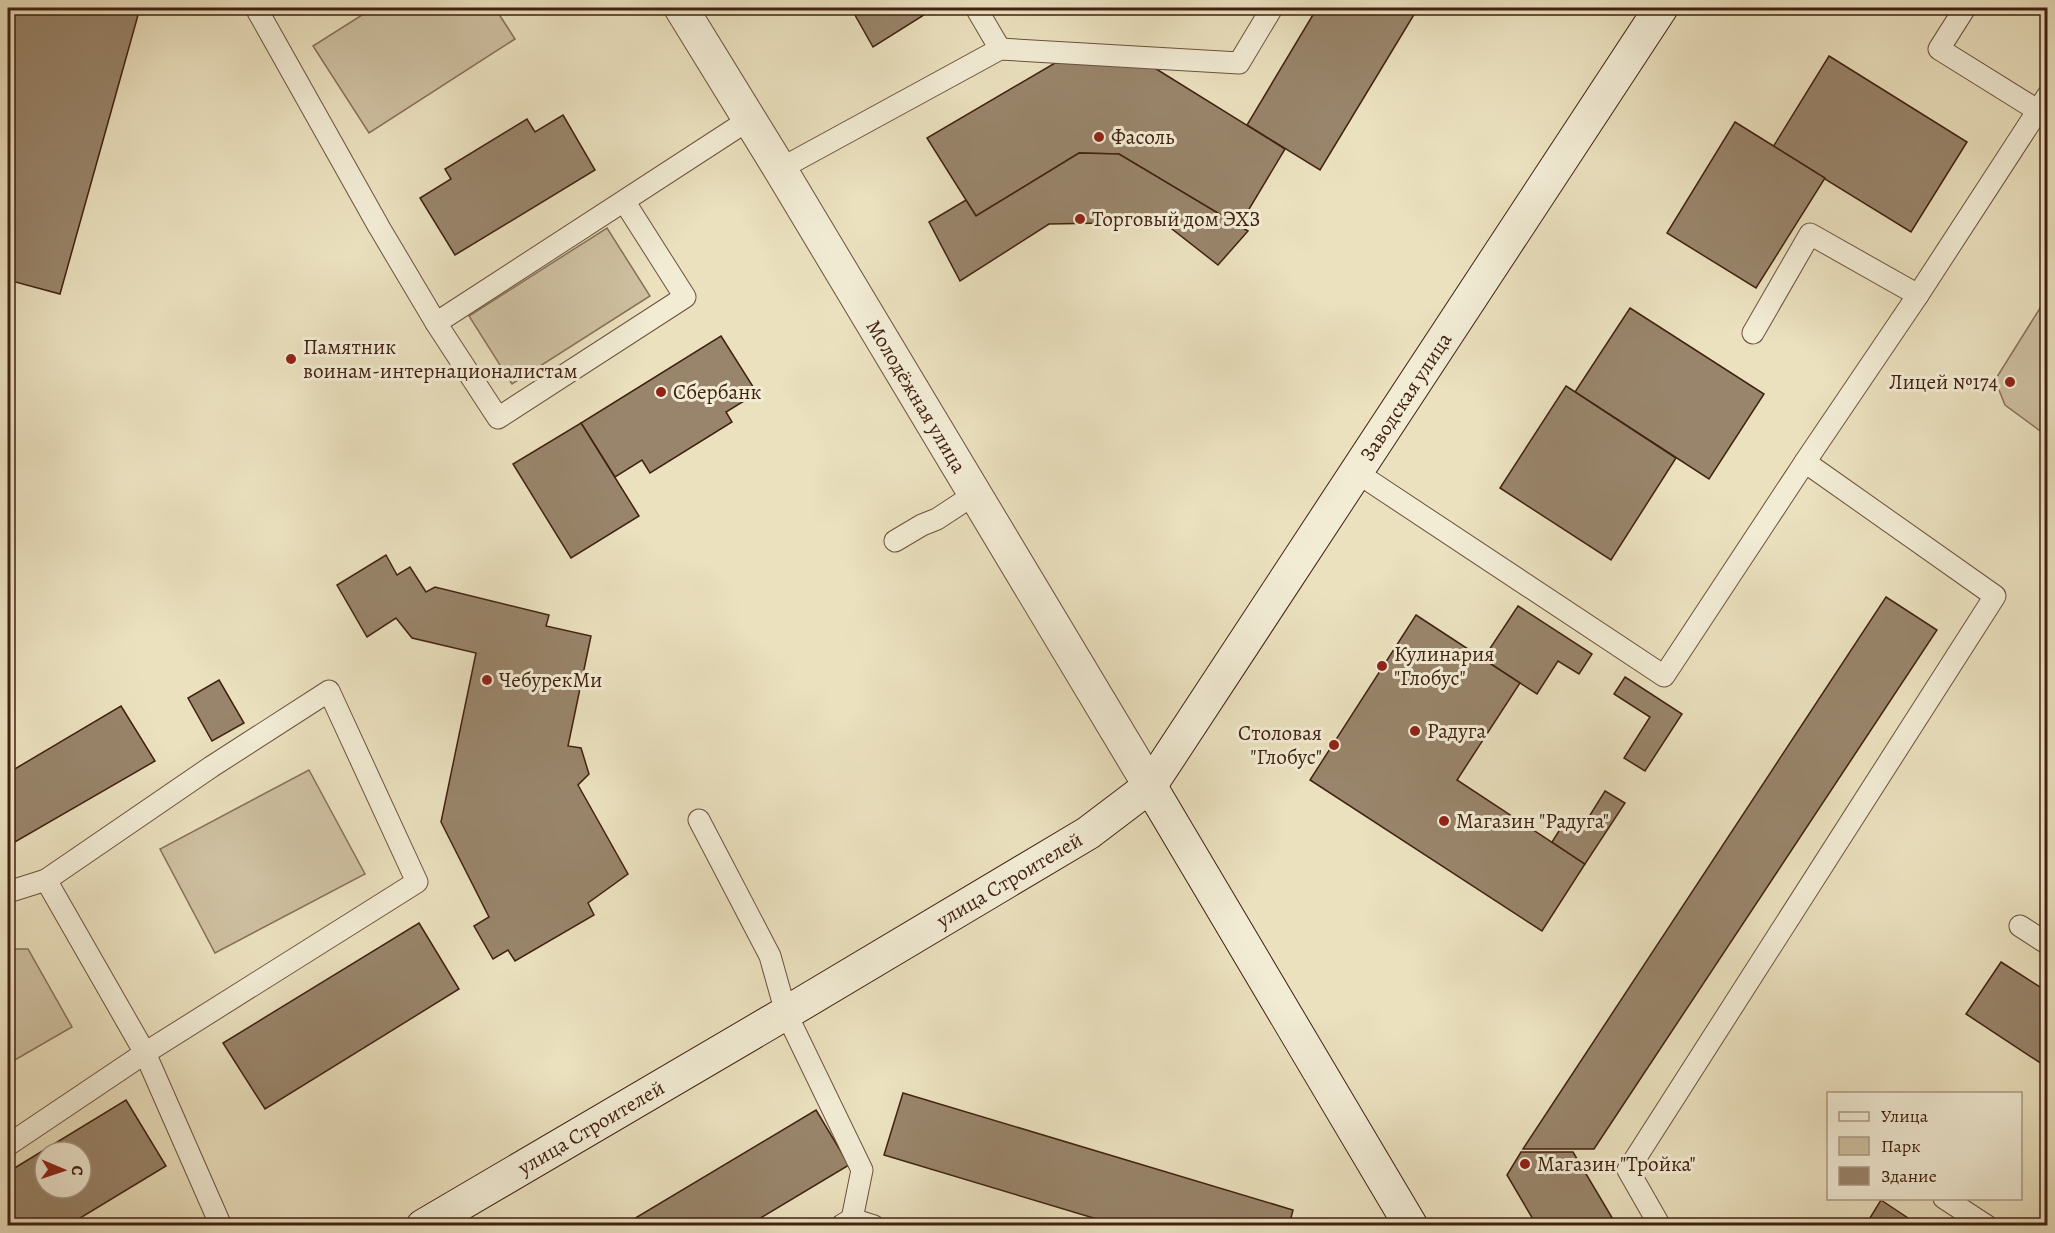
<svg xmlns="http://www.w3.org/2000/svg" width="2055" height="1233" viewBox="0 0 2055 1233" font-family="Alegreya,serif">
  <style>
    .green { fill: #cec0a1; stroke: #887059; stroke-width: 1.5 }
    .building { fill: #99856b; stroke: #412111; stroke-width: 1.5; fill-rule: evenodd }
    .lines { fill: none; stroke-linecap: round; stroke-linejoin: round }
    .lane-casing { stroke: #6c513c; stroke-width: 23 }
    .street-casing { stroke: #6c513c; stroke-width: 35 }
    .secondary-casing { stroke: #412111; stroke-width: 35 }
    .lane { stroke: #f2ecd5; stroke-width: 21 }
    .street { stroke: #f2ecd5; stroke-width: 33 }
    .secondary { stroke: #f2ecd5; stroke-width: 33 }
    .poi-dot { fill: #8f2418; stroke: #f2ecd5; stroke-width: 2 }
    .labels { text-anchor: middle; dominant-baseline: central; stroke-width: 6; stroke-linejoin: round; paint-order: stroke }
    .poi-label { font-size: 21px; fill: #412111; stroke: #f2ecd5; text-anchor: start }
    .street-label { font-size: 21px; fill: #412111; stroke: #f2ecd5 }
  </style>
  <rect width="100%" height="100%" fill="#ebe1bf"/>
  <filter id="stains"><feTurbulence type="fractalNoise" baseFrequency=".00333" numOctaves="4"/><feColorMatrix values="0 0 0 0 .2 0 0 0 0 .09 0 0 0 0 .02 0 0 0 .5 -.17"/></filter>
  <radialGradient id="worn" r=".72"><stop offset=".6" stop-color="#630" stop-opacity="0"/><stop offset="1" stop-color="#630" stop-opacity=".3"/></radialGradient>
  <g class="green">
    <path d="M 373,8 L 495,8 L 515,39 L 369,133 L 313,46 Z"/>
    <path d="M 607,228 L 650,296 L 512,384 L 469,316 Z"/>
    <path d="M 2047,297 L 2048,436 L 2047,436 L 2005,405 L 1995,380 Z"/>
    <path d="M 309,770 L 365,874 L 215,953 L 160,849 Z"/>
    <path d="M 8,949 L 28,949 L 72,1027 L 8,1064 Z"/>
  </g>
  <g class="building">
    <path d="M 8,8 L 140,8 L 60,294 L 8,280 Z"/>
    <path d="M 851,8 L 935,8 L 873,47 Z"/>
    <path d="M 1317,8 L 1418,8 L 1320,170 L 1247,125 Z"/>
    <path d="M 1829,56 L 1967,142 L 1911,232 L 1773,147 Z"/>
    <path d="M 1145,62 L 1285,149 L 1239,226 L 1119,154 L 1079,153 L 976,216 L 927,138 L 1055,63 Z"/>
    <path d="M 563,115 L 595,170 L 455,255 L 420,198 L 451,179 L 445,169 L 527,119 L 535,132 Z"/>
    <path d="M 1735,122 L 1825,178 L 1756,288 L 1667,233 Z"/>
    <path d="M 1079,153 L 1119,154 L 1248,231 L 1218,265 L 1163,222 L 1049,224 L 960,281 L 929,222 L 966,200 L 976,216 Z"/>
    <path d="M 1630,308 L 1764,394 L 1709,479 L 1575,392 Z"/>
    <path d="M 721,336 L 757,393 L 726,412 L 732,422 L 650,473 L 642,460 L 615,477 L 581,423 Z"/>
    <path d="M 1566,386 L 1676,458 L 1611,560 L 1500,488 Z"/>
    <path d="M 581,423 L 639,516 L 571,558 L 513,464 Z"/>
    <path d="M 386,555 L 397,575 L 410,567 L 426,592 L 435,587 L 549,615 L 546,626 L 591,636 L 568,746 L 581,748 L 589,774 L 578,785 L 628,874 L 588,903 L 594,915 L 515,961 L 508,950 L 493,959 L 474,926 L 489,917 L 441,822 L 476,653 L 412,638 L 396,618 L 367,637 L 337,585 Z"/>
    <path d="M 1886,597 L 1937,630 L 1594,1149 L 1523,1149 Z"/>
    <path d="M 1518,606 L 1592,654 L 1579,674 L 1558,661 L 1537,694 L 1483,659 Z"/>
    <path d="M 1416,615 L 1520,683 L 1457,780 L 1585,864 L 1542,931 L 1310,780 Z"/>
    <path d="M 1625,677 L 1682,714 L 1645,771 L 1624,758 L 1650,717 L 1614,694 Z"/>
    <path d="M 219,680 L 244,723 L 212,741 L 188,698 Z"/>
    <path d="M 121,706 L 155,761 L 8,846 L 8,773 Z"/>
    <path d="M 1605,791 L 1625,803 L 1585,864 L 1552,842 L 1567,818 L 1582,828 Z"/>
    <path d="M 419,923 L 459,989 L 265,1109 L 223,1043 Z"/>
    <path d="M 2001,962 L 2048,992 L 2048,1068 L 1966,1014 Z"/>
    <path d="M 903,1093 L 1293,1210 L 1289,1226 L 1120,1226 L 884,1155 Z"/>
    <path d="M 126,1100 L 166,1166 L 67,1226 L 8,1226 L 8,1172 ZM 45,1152 L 81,1152 L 81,1188 L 45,1188 Z"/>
    <path d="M 816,1110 L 849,1165 L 747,1226 L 622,1226 Z"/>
    <path d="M 1521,1152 L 1573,1152 L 1617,1226 L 1537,1226 L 1507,1175 Z"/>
    <path d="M 1881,1200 L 1920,1226 L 1865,1226 Z"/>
  </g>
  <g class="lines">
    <g class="lane-casing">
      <g id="lane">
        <path d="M 256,8 L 379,227 L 436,323"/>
        <path d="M 976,8 L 1000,49"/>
        <path d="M 1965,8 L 1939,49 L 2037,110"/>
        <path d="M 780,169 L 1000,49 L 1239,63 L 1272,8"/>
        <path d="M 624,201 L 685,297 L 498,418 L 436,323 L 750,119"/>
        <path d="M 1753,333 L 1810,234 L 1918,295"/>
        <path d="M 1356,472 L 1664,676 L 1805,462"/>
        <path d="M 895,541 L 922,525 L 937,519 L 975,494"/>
        <path d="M 699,820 L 770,956 L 786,1013 L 862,1170 L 852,1219"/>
        <path d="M 8,892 L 46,880"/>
        <path d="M 2020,926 L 2048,944"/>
        <path d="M 8,1145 L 145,1053 L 417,882 L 329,691 L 211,767 L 46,880 L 145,1053 L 221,1226"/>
        <path d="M 1944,1198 L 1987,1226"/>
        <path d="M 842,1225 L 852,1219 L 874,1226"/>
        <path d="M 1660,1226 L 1628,1170 L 1995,596 L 1805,462 L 1918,295 L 2048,95"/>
      </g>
    </g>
    <g class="street-casing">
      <g id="street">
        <path id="s1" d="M 681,8 L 780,169 L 1150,786"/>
      </g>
    </g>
    <g class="secondary-casing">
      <g id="secondary">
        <path d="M 1150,786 L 1411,1226"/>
        <path id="s2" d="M 423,1226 L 786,1013 L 1088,833 L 1150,786 L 1661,8"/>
      </g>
    </g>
    <use href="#lane" class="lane"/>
    <use href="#street" class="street"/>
    <use href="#secondary" class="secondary"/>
  </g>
  <g class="poi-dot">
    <circle cx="1099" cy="137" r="6"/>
    <circle cx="1080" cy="219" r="6"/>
    <circle cx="291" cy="359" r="6"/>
    <circle cx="2010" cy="382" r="6"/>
    <circle cx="661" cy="392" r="6"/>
    <circle cx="1382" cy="666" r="6"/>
    <circle cx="487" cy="680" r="6"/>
    <circle cx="1415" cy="731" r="6"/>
    <circle cx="1334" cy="745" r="6"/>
    <circle cx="1444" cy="821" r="6"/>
    <circle cx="1525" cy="1164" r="6"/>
  </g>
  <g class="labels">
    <g class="poi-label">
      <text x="1111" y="137">Фасоль</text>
      <text x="1092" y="219">Торговый дом ЭХЗ</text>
      <text x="303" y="347">Памятник<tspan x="303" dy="24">воинам-интернационалистам</tspan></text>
      <text x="1998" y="382" text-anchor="end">Лицей №174</text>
      <text x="673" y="392">Сбербанк</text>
      <text x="1394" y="654">Кулинария<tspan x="1394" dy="24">"Глобус"</tspan></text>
      <text x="499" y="680">ЧебурекМи</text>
      <text x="1427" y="731">Радуга</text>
      <text x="1322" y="733" text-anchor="end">Столовая<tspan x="1322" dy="24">"Глобус"</tspan></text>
      <text x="1456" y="821">Магазин "Радуга"</text>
      <text x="1537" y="1164">Магазин "Тройка"</text>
    </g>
    <g class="street-label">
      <text stroke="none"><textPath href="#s1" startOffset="454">Молодёжная улица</textPath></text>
      <text stroke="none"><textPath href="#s2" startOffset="1316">Заводская улица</textPath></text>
      <text stroke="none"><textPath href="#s2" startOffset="681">улица Строителей</textPath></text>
      <text stroke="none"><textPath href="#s2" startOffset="195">улица Строителей</textPath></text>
    </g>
  </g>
  <rect width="2055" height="1233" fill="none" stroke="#ebe1bf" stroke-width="30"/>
  <rect x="9" y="9" width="2037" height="1215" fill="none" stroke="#412111" stroke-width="3"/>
  <rect x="15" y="15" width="2025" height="1203" fill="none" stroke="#412111" stroke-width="1.5"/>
  <rect x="1827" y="1092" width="195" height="108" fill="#f2ecd5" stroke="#ab9b87" stroke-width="1.5"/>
  <rect x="1839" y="1112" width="30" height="9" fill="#f2ecd5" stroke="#ab9b87" stroke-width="1.5"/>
  <text x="1881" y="1122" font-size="18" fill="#412111">Улица</text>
  <rect x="1839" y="1137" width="30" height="18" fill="#cec0a1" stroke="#ab9b87" stroke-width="1.5"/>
  <text x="1881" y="1152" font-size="18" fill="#412111">Парк</text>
  <rect x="1839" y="1167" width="30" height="18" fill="#99856b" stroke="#ab9b87" stroke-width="1.5"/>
  <text x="1881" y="1182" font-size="18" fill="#412111">Здание</text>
  <g transform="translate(63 1170) rotate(92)"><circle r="28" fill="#f2ecd5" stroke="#ab9b87" stroke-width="1.5"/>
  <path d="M0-4.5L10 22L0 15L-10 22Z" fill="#8f2418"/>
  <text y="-9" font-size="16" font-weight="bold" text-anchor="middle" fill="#412111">С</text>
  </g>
  <rect width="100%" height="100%" filter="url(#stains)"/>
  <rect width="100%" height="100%" fill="url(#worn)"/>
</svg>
